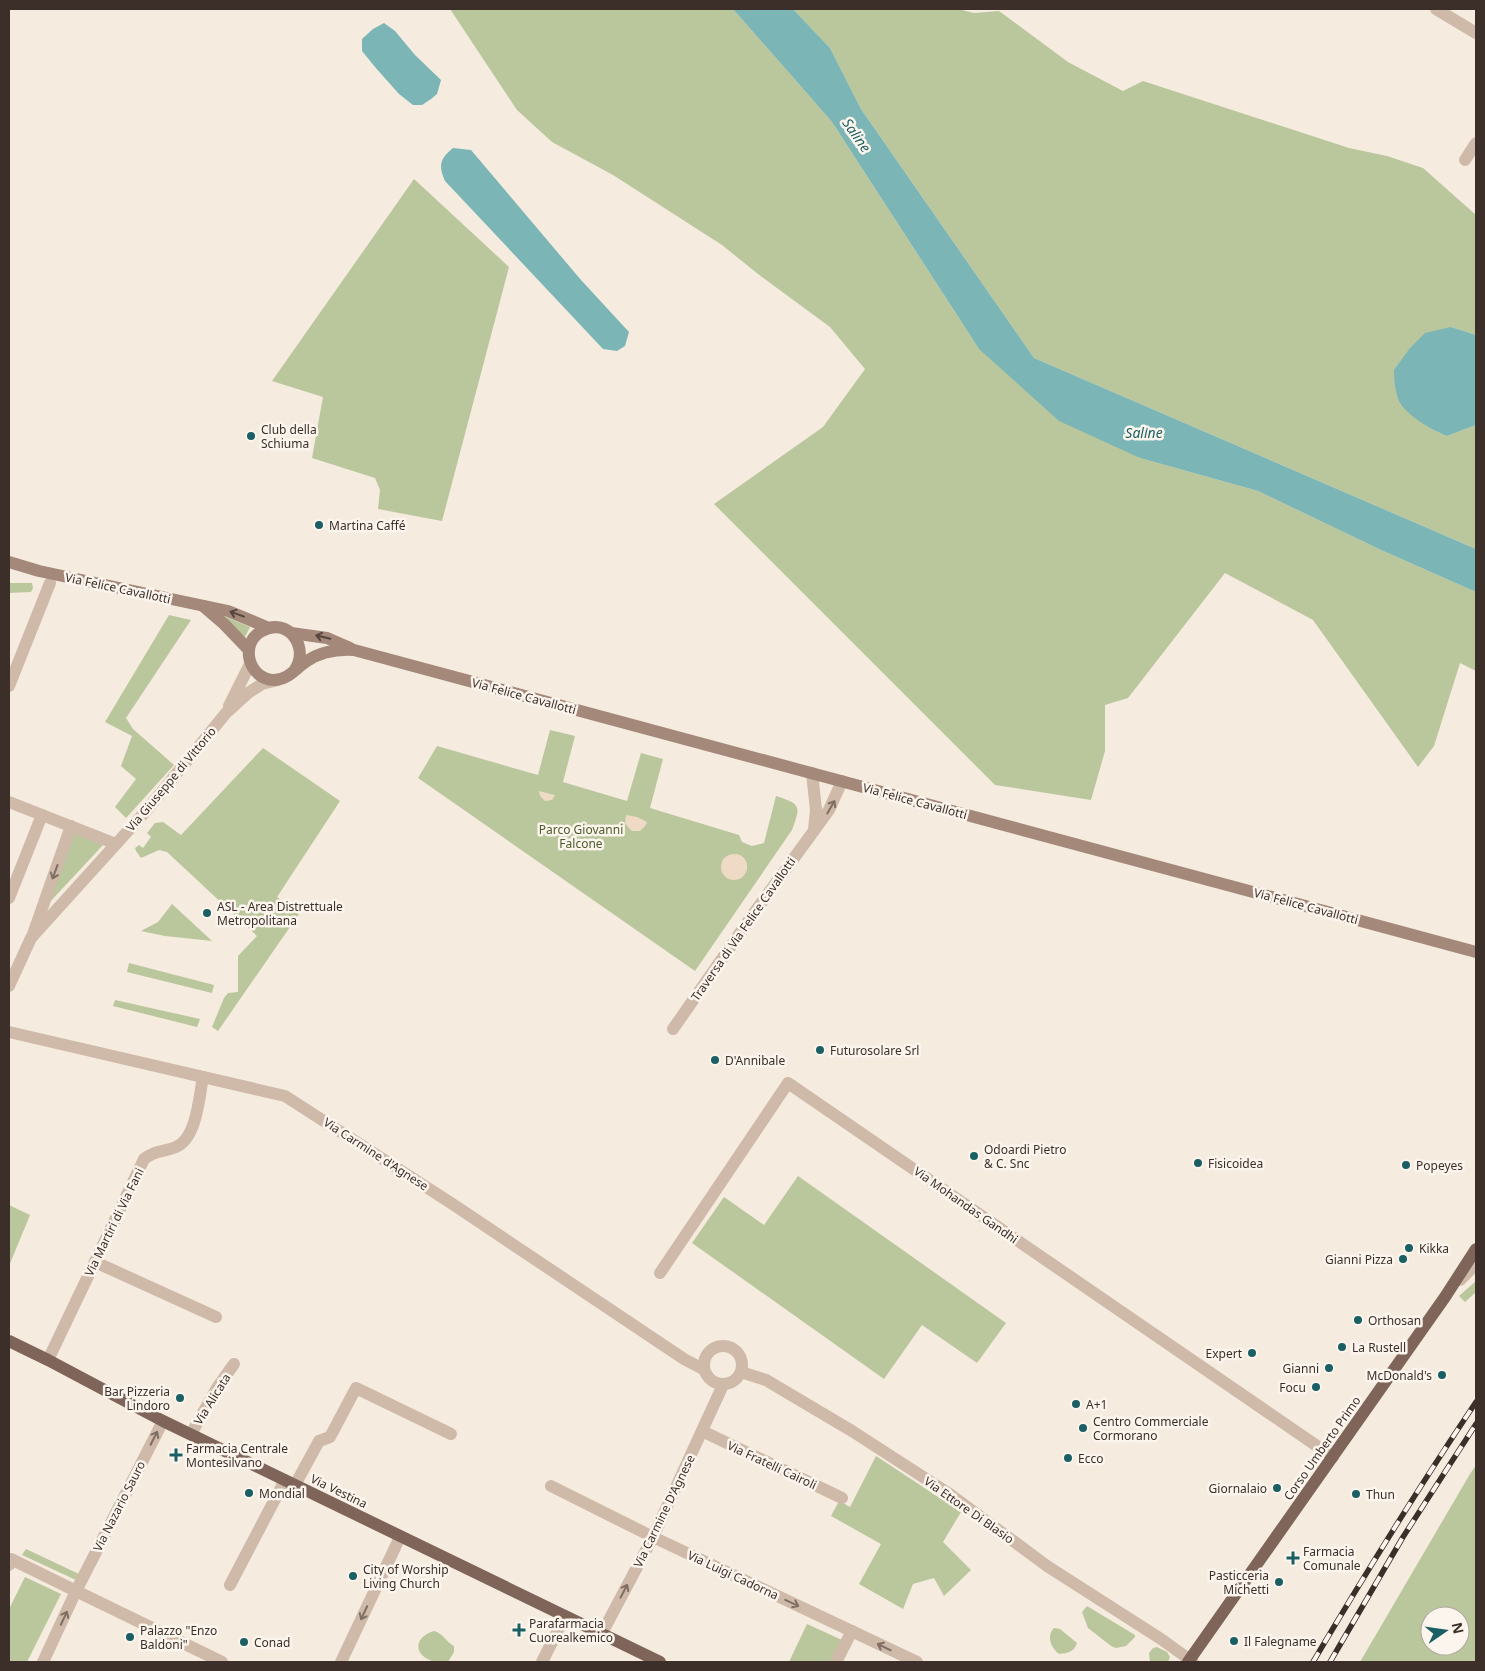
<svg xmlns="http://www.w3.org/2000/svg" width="1485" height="1671" viewBox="0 0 1485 1671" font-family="'Noto Sans',sans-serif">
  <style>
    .green { fill: #bac79d; fill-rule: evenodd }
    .plaza { fill: #efdbc5 }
    .water { fill: #7bb5b6 }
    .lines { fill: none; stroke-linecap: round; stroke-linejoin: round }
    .minor { stroke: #cfbaa9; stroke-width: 12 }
    .tertiary { stroke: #cfbaa9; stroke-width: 12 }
    .secondary { stroke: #a4887a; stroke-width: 12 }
    .primary { stroke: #7f6559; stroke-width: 12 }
    .rail-casing { stroke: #3c2f2a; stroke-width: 5.5 }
    .rail { stroke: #fcf5ed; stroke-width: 4; stroke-dasharray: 11; stroke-linecap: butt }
    .oneway { stroke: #56453e }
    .oneway2 { stroke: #7e6e63 }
    .poi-dot { fill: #1a5f63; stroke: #fcf5ed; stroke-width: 2 }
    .labels { text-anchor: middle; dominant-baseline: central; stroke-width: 5; stroke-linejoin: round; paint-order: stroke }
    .poi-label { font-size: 12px; fill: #3c2f2a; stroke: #fcf5ed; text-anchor: start }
    .street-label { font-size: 12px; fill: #3c2f2a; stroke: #fcf5ed }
    .park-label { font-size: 12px; fill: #4c5d2b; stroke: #fcf5ed }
    .water-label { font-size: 14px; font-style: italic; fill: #1a5f63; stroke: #fcf5ed }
  </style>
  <rect width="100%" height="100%" fill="#f5ebdf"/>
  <g class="green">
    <path d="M 450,9 L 733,9 L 832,122 L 979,349 L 1140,458 L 1258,491 L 1381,550 L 1476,592 L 1476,671 L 1460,663 L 1434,746 L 1418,767 L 1313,620 L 1225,573 L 1128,698 L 1105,705 L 1105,751 L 1091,800 L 995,785 L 714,504 L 823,427 L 865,369 L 830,327 L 758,274 L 722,245 L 613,175 L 552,142 L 517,110 Z"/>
    <path d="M 793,9 L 958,9 L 974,13 L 999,11 L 1068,62 L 1123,91 L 1143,81 L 1349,148 L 1387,156 L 1423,168 L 1476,215 L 1476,335 L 1451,327 L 1400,403 C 1414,417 1428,429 1447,436 L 1476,425 L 1476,549 L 1034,358 L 861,109 L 830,48 Z"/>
    <path d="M 414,179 L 509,267 L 442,521 L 378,509 L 380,490 L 375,478 L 312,458 L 323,397 L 272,381 Z"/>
    <path d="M 9,583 L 32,583 L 33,588 L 31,592 L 9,593 Z"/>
    <path d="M 217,613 L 250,627 L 245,637 Z"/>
    <path d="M 169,615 L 191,620 L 126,718 L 133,729 L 174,765 L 126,818 L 115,807 L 136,779 L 121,766 L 132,736 L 105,722 Z"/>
    <path d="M 550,730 L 575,736 L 563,782 L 627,801 L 641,753 L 663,759 L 650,808 L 739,835 L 742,842 L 752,846 L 764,843 L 776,796 C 801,804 801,806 792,830 L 695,971 L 418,778 L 437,746 L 538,775 ZM 736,854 C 749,857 751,872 739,879 Z"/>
    <path d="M 263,748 L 340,801 L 277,897 L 299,914 L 218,1031 L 212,1027 L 224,998 L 228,993 L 238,992 L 238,956 L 257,936 L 167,852 L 159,850 L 141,858 L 136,851 L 135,848 L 139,845 L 143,848 L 151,837 L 147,833 L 155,823 L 163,822 L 181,835 Z"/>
    <path d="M 74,831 L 104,844 L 47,905 Z"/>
    <path d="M 172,904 L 212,941 L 165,936 L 141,931 L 158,922 Z"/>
    <path d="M 129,963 L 214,985 L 212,993 L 127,972 Z"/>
    <path d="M 115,1000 L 200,1019 L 197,1027 L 113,1006 Z"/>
    <path d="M 798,1176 L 1006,1323 L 977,1363 L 922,1325 L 884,1379 L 692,1243 L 724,1197 L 764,1225 Z"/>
    <path d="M 9,1205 L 30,1215 L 9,1266 Z"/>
    <path d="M 1476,1281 L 1476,1292 L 1465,1302 L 1459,1296 Z"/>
    <path d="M 876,1456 L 961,1512 L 943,1542 L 971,1570 L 944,1596 L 934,1578 L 913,1584 L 903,1609 L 859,1584 L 881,1544 L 831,1516 L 839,1501 L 850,1507 Z"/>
    <path d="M 1476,1465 L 1476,1662 L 1360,1662 L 1470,1474 ZM 1430,1616 L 1460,1616 L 1460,1646 L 1430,1646 Z"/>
    <path d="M 26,1549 L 79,1574 L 76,1580 L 22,1555 Z"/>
    <path d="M 25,1577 L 61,1594 L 27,1662 L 9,1662 L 9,1609 Z"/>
    <path d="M 1087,1606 L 1135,1635 L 1135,1637 L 1126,1646 L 1116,1648 L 1111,1646 L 1088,1628 L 1082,1612 Z"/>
    <path d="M 807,1624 L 842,1640 L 832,1662 L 789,1662 Z"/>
    <path d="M 1054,1628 L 1060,1629 L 1077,1643 C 1074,1652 1068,1653 1059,1654 C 1051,1648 1046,1636 1054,1628 Z"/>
    <path d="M 434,1631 C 443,1633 446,1642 454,1646 L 454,1652 L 448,1662 C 443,1662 437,1663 432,1661 C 413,1654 414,1637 434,1631 Z"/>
    <path d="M 1157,1647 L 1167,1652 L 1170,1657 L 1168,1662 L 1150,1662 L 1149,1653 L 1153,1648 Z"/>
  </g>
  <g class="plaza">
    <path d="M 539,791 L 555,795 L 552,800 L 545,801 L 540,796 Z"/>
    <path d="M 626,815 L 637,817 L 647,822 L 645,826 L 640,831 L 632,831 L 627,826 L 625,823 Z"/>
    <circle cx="734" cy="867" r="13"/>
  </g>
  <g class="water">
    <path d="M 733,9 L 793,9 L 830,48 L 861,109 L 1034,358 L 1476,549 L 1476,592 L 1381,550 L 1258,491 L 1140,458 L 1059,421 L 979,349 L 832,122 Z"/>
    <path d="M 384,23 L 395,31 L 415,55 L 441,80 L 437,94 L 431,99 L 422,105 L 413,105 L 399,94 L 375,67 L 362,51 L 362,39 L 373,29 Z"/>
    <path d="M 453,148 L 471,150 L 581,280 L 629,332 L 625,346 L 617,351 L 603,349 L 445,181 C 438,165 440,159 453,148 Z"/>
    <path d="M 1451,327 L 1476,335 L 1476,425 L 1447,436 C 1433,431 1406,415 1399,401 C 1395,391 1394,380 1394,370 L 1410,348 L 1425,333 Z"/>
  </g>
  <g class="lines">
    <g class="minor">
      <path d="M 1436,9 L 1476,33"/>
      <path d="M 1465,160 L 1476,143"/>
      <path d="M 9,686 L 50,583"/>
      <path d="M 812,773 L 816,810 L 814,830"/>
      <path d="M 9,802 L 116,844"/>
      <path d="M 9,898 L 42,815"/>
      <path d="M 32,937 L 71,826"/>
      <path d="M 673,1029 L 754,913 L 829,810 L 842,781"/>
      <path d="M 9,1032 L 285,1096 L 451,1203 L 684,1359 L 703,1369"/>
      <path d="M 95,1262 L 216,1317"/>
      <path d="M 660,1273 L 788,1083 L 1333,1457"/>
      <circle cx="723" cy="1365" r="19"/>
      <path d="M 48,1360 L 144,1159 C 155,1150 164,1152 176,1147 C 197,1138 199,1097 203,1077"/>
      <path d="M 741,1372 L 766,1380 L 852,1431 L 951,1495 L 1047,1566 L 1161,1639 L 1193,1662"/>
      <path d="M 163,1421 L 76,1591 L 222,1662"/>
      <path d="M 702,1431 L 842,1498"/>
      <path d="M 191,1434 L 217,1388 L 234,1364"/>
      <path d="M 295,1485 L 319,1441 L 330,1437 L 356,1388 L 451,1434"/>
      <path d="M 551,1486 L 653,1537 L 917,1662"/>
      <path d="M 9,1565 L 11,1559 L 76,1591 L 43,1662"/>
      <path d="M 230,1585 L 285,1480"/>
      <path d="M 601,1635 L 653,1537 L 723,1385"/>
      <path d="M 341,1662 L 400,1537"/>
      <path d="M 542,1662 L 565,1616"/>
      <path d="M 836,1662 L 852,1631"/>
    </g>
    <g class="tertiary">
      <path d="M 229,706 L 250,664"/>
      <path d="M 9,986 L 31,938 L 146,811 L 226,713 L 248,693 L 262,684 L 278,680"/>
      <path d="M 1460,1280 L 1476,1264"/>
    </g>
    <g class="secondary">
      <path d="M 9,562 L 39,571 L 228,611 L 269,628"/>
      <path d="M 203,606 L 224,624 L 249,650"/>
      <path d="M 291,633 L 327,638 L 350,648"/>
      <path d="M 294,671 C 311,648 288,616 262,631 C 239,643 248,679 274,680 C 288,680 296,668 307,661 C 322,651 337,649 354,650 L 1476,952"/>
    </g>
    <g class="primary">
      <path d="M 9,1341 L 48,1360 L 163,1421 L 660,1662"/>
      <path d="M 1188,1662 L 1445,1297 L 1476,1249"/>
    </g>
    <g class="rail-casing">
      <g id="rail">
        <path d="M 1313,1662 C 1365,1574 1419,1487 1476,1402"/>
        <path d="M 1330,1662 L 1403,1537 L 1476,1424"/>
      </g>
    </g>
    <use href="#rail" class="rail"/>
  </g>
  <defs><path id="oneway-shaft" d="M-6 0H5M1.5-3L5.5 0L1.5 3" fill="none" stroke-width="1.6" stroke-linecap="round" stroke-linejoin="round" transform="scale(1.25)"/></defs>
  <g class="oneway">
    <use href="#oneway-shaft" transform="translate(237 614) rotate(-160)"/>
    <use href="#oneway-shaft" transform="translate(323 637) rotate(-166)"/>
  </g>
  <g class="oneway2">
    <use href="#oneway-shaft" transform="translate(831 807) rotate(-60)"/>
    <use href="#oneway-shaft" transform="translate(55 872) rotate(110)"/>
    <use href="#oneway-shaft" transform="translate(154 1438) rotate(-63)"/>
    <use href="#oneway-shaft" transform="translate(624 1591) rotate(-62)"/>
    <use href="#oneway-shaft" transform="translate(792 1603) rotate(25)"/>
    <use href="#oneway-shaft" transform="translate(364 1613) rotate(115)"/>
    <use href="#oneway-shaft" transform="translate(64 1618) rotate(-65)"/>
    <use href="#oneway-shaft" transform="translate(884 1647) rotate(-154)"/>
  </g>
  <g class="poi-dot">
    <circle cx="251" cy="436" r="5"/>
    <circle cx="319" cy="525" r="5"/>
    <circle cx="207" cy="913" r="5"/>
    <circle cx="820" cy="1050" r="5"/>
    <circle cx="715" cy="1060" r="5"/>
    <circle cx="974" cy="1156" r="5"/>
    <circle cx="1198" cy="1163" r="5"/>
    <circle cx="1406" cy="1165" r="5"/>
    <circle cx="1409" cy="1248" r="5"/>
    <circle cx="1403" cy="1259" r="5"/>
    <circle cx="1358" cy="1320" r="5"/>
    <circle cx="1342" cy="1347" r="5"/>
    <circle cx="1252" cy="1353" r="5"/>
    <circle cx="1329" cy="1368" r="5"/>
    <circle cx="1442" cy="1375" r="5"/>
    <circle cx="1316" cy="1387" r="5"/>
    <circle cx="180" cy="1398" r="5"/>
    <circle cx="1076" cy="1404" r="5"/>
    <circle cx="1083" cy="1428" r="5"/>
    <path d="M173.5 1447.5h5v5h5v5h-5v5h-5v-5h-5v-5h5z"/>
    <circle cx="1068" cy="1458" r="5"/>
    <circle cx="1277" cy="1488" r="5"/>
    <circle cx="249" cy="1493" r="5"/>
    <circle cx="1356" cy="1494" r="5"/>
    <path d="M1290.5 1550.5h5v5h5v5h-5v5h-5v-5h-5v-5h5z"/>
    <circle cx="353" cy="1576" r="5"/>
    <circle cx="1279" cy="1582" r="5"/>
    <path d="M516.5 1622.5h5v5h5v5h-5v5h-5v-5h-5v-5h5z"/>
    <circle cx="130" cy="1637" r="5"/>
    <circle cx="1234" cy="1641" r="5"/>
    <circle cx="244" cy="1642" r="5"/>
  </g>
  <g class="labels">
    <g class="poi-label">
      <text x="261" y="429">Club della<tspan x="261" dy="14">Schiuma</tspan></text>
      <text x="329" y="525">Martina Caffé</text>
      <text x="217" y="906">ASL - Area Distrettuale<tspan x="217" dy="14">Metropolitana</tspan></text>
      <text x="830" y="1050">Futurosolare Srl</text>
      <text x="725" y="1060">D'Annibale</text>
      <text x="984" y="1149">Odoardi Pietro<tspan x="984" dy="14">&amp; C. Snc</tspan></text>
      <text x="1208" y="1163">Fisicoidea</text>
      <text x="1416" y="1165">Popeyes</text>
      <text x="1419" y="1248">Kikka</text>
      <text x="1393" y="1259" text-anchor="end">Gianni Pizza</text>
      <text x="1368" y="1320">Orthosan</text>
      <text x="1352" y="1347">La Rustell</text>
      <text x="1242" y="1353" text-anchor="end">Expert</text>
      <text x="1319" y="1368" text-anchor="end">Gianni</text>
      <text x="1432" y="1375" text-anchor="end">McDonald's</text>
      <text x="1306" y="1387" text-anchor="end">Focu</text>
      <text x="170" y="1391" text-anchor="end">Bar Pizzeria<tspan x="170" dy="14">Lindoro</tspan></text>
      <text x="1086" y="1404">A+1</text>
      <text x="1093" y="1421">Centro Commerciale<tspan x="1093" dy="14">Cormorano</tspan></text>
      <text x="186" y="1448">Farmacia Centrale<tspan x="186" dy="14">Montesilvano</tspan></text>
      <text x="1078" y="1458">Ecco</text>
      <text x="1267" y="1488" text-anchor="end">Giornalaio</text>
      <text x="259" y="1493">Mondial</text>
      <text x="1366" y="1494">Thun</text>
      <text x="1303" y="1551">Farmacia<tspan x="1303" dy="14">Comunale</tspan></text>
      <text x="363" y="1569">City of Worship<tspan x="363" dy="14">Living Church</tspan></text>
      <text x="1269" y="1575" text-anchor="end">Pasticceria<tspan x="1269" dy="14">Michetti</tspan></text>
      <text x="529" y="1623">Parafarmacia<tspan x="529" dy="14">Cuorealkemico</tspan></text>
      <text x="140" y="1630">Palazzo "Enzo<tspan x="140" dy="14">Baldoni"</tspan></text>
      <text x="1244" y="1641">Il Falegname</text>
      <text x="254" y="1642">Conad</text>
    </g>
    <g class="street-label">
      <text transform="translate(118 588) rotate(12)">Via Felice Cavallotti</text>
      <text transform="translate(524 696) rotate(15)">Via Felice Cavallotti</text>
      <text transform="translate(171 779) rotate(-50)">Via Giuseppe di Vittorio</text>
      <text transform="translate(915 801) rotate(15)">Via Felice Cavallotti</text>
      <text transform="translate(1306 906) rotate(15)">Via Felice Cavallotti</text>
      <text transform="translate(743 929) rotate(-55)">Traversa di Via Felice Cavallotti</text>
      <text transform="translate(376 1154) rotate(33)">Via Carmine d'Agnese</text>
      <text transform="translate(966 1205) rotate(35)">Via Mohandas Gandhi</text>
      <text transform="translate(114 1222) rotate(-64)">Via Martiri di Via Fani</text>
      <text transform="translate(212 1399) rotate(-58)">Via Alicata</text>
      <text transform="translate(1322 1448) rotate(-55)">Corso Umberto Primo</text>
      <text transform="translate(772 1465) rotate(25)">Via Fratelli Cairoli</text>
      <text transform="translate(339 1491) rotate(26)">Via Vestina</text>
      <text transform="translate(119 1506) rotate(-63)">Via Nazario Sauro</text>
      <text transform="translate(969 1510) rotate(35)">Via Ettore Di Blasio</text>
      <text transform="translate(664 1511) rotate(-64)">Via Carmine D'Agnese</text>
      <text transform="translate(733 1575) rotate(25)">Via Luigi Cadorna</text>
    </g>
    <g class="park-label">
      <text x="581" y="829">Parco Giovanni<tspan x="581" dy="14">Falcone</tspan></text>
    </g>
    <g class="water-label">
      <text transform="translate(857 135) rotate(55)">Saline</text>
      <text x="1144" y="432">Saline</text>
    </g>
  </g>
  <rect width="1485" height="1671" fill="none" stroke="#3c2f2a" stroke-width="20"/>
  <g transform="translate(1445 1631) rotate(77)"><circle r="24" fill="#fcf5ed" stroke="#afa69f"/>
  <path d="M0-4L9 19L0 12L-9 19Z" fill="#1a5f63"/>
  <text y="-8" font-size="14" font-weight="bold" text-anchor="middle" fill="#3c2f2a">N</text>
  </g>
</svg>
